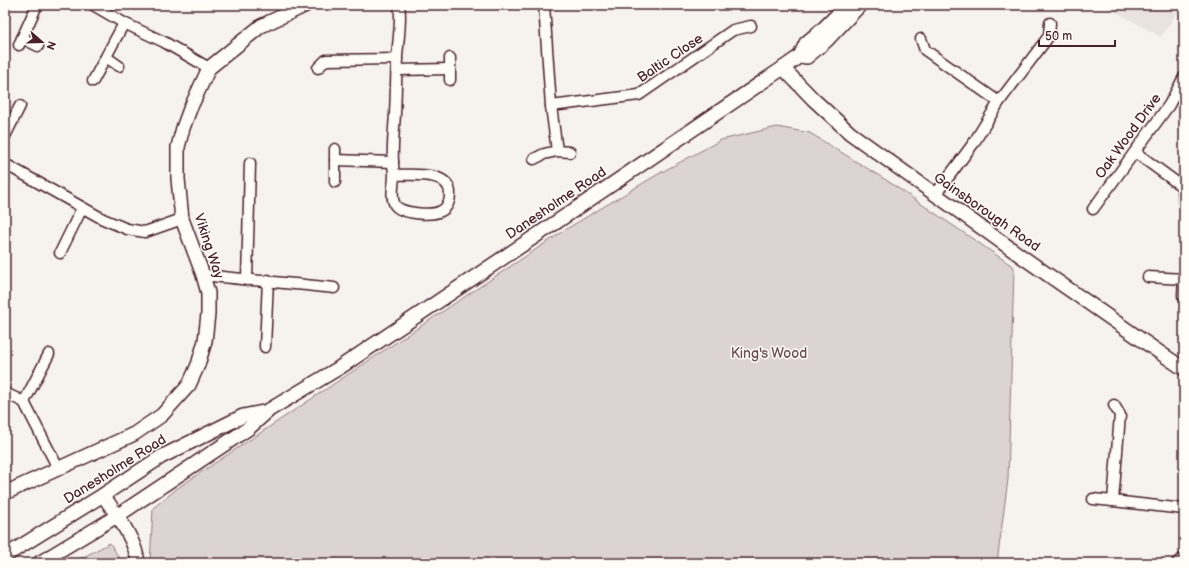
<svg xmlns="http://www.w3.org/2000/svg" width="1189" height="568" viewBox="0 0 1189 568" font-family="'Balsamiq Sans',sans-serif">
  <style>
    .built { fill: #e9e3e0 }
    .green { fill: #dcd4d2; stroke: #937a7e }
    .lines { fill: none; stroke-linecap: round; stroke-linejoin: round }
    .minor-casing { stroke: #4a1f2b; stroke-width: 13 }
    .tertiary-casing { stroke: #4a1f2b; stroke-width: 16 }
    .minor { stroke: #fdfcf7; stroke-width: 10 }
    .tertiary { stroke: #fdfcf7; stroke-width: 13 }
    .labels { text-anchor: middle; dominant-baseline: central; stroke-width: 3; stroke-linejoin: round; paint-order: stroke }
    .street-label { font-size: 14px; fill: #4a1f2b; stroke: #fdfcf7 }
    .park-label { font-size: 14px; fill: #6e4c55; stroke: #fdfcf7 }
  </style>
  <rect width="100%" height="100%" fill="#f6f3ef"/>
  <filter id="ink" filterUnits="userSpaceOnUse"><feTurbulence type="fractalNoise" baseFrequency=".025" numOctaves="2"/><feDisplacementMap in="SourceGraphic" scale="8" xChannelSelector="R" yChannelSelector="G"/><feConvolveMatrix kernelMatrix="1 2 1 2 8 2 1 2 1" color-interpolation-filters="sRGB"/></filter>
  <g filter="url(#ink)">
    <path class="built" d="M 1103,5 L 1182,5 L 1161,37 Z"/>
    <g class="green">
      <path d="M 777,127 L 810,133 L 886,180 L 1014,267 L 1008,479 L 997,563 L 150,563 L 153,508 L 179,487 L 568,228 L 660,173 L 721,140 Z"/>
      <path d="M 110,543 L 122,563 L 72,563 Z"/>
    </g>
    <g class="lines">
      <g class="minor-casing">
        <g id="minor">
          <path d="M 93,5 L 124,23 L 164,42 L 209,68"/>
          <path d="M 22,38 L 38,46"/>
          <path d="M 921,39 L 925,50 L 999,102"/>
          <path d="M 19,45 L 37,5"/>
          <path d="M 106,57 L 119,66"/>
          <path d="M 318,68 L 326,60 L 397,59"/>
          <path d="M 398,70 L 450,69"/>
          <path d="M 450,80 L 450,58"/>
          <path d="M 93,81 L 124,23"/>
          <path d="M 551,106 L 639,95 L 733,30 L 751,26"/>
          <path d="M 5,136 L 20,106"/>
          <path d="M 557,151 L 570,152"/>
          <path d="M 1135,152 L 1180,185 L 1183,188 L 1184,203"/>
          <path d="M 534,159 L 544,154 L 557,151 L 551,106 L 544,5"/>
          <path d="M 335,160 L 393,162"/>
          <path d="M 5,164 L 103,219 L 127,229 L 145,232 L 182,219"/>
          <path d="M 394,175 C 411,175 451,170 450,195 C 450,201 447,208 441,211 C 432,216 401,214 395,205 C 390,196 394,185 394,175 C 394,171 393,167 393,163 C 392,147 394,130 395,114 C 396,95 396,76 397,57 C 398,42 402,18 399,5"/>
          <path d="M 335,182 L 335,149"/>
          <path d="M 935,195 L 973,144 L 999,102 L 1049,36 L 1050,23"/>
          <path d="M 1093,209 L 1169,105 L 1184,77"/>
          <path d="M 60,253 L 82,208"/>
          <path d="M 203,275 C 247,280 290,283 334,288"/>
          <path d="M 1148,277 L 1184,279"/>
          <path d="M 247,280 L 250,163"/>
          <path d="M 1183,296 L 1184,276"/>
          <path d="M 265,347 L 268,280"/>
          <path d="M 5,393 L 24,402 L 58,468"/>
          <path d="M 24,402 L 49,354"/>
          <path d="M 1114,405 L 1120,415 L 1113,501 L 1184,509"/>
          <path d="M 1093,499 L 1113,501"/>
          <path d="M 1177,563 L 1184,558"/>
        </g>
      </g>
      <g class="tertiary-casing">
        <g id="tertiary">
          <path d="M 800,56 L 807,57 L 826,41 L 860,5"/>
          <path d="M 783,68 L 813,99 L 850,133 L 1021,256 L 1159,352 L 1184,369"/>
          <path d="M 5,493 L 134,434 L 162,415 L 189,385 L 198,365 L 205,341 L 208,314 L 208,293 L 203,275 L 182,219 L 178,179 L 178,147 L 183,128 L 190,109 L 209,68 L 261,26 L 306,5"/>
          <path d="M 103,495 C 116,514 136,540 138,563"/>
          <path d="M 5,556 L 103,495 L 161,457 L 243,416 L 268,411"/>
          <path d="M 39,563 L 117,516 L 249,428 L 269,410 L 339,368 L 558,221 L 783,68 L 800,56 L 806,43 L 824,28 L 847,5"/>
        </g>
      </g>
      <use href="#minor" class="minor"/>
      <use href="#tertiary" class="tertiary"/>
    </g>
  </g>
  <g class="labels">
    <g class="street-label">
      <text transform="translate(670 58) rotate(-34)">Baltic Close</text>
      <text transform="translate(1128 136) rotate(-54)">Oak Wood Drive</text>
      <text transform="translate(556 203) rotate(-34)">Danesholme Road</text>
      <text transform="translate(987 212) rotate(35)">Gainsborough Road</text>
      <text transform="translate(209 246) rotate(72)">Viking Way</text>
      <text transform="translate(115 469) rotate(-32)">Danesholme Road</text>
    </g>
    <g class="park-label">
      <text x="769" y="353">King's Wood</text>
    </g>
  </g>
  <rect width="1189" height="568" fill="none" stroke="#fdfcf7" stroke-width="20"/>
  <rect x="10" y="10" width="1169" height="548" fill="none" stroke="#4a1f2b" stroke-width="1.5" filter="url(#ink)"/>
  <g transform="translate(42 42) rotate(110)" stroke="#fdfcf7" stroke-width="3" paint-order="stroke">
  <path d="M0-3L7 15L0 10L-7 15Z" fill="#4a1f2b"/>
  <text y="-6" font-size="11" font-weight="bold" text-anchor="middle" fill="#4a1f2b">N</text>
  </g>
  <path d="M1039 40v6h76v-6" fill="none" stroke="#4a1f2b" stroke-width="2"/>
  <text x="1045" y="40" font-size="12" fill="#4a1f2b" stroke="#fdfcf7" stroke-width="3" paint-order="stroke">50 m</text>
</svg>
